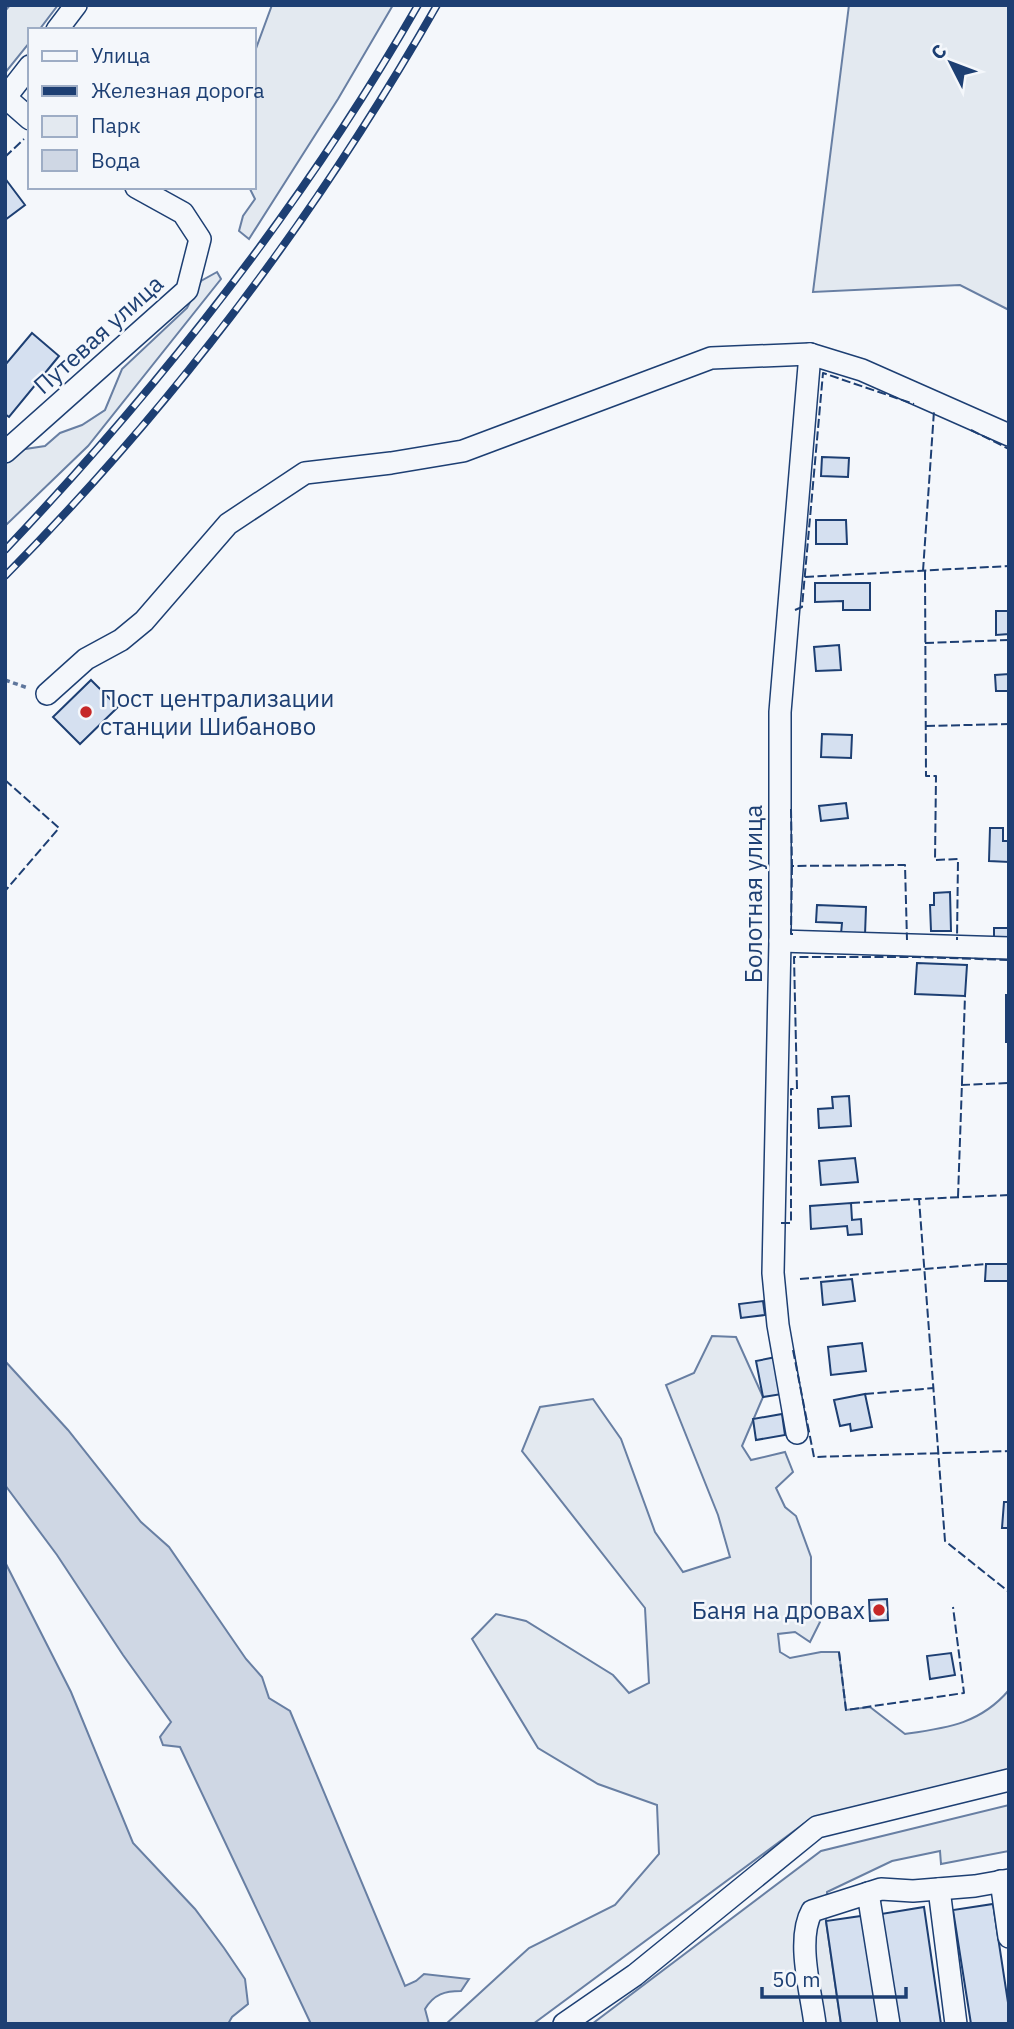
<svg xmlns="http://www.w3.org/2000/svg" width="1014" height="2029" viewBox="0 0 1014 2029" font-family="'IBM Plex Sans',sans-serif">
  <style>
    .green { fill: #e3e9f0; stroke: #687fa3; stroke-width: 2 }
    .water { fill: #cfd7e4; stroke: #687fa3; stroke-width: 2 }
    .building { fill: #d5e0f0; stroke: #1d3f73; stroke-width: 2 }
    .lines { fill: none; stroke-linecap: round; stroke-linejoin: round }
    .minor-casing { stroke: #1d3f73; stroke-width: 24 }
    .path { stroke: #5e769c; stroke-width: 3.5; stroke-dasharray: 5 3.5; stroke-linecap: butt }
    .minor { stroke: #f4f7fb; stroke-width: 21 }
    .rail-casing { stroke: #1d3f73; stroke-width: 8 }
    .rail { stroke: #f4f7fb; stroke-width: 5; stroke-dasharray: 16; stroke-linecap: butt }
    .fence { stroke: #1d3f73; stroke-width: 2; stroke-dasharray: 9 3.5; stroke-linecap: butt }
    .poi-dot { fill: #c62828; stroke: #f4f7fb; stroke-width: 2.5 }
    .labels { text-anchor: middle; dominant-baseline: central; stroke-width: 5; stroke-linejoin: round; paint-order: stroke }
    .street-label { font-size: 24px; fill: #1d3f73; stroke: #f4f7fb }
    .poi-label { font-size: 24px; fill: #1d3f73; stroke: #f4f7fb; text-anchor: start }
  </style>
  <rect width="100%" height="100%" fill="#f4f7fb"/>
  <g class="green">
    <path d="M 10,5 L 58,5 L 39,30 L 30,30 L 30,42 L 5,73 L 5,11 Z"/>
    <path d="M 272,5 L 393,5 L 338,99 L 249,239 L 239,231 L 243,216 L 255,199 L 249,187 L 254,187 L 254,54 Z"/>
    <path d="M 849,5 L 1009,5 L 1009,310 L 960,285 L 813,292 Z"/>
    <path d="M 217,272 L 221,279 L 88,446 L 5,526 L 5,463 L 19,450 L 45,446 L 60,433 L 82,425 L 105,410 L 122,369 L 187,308 L 201,281 Z"/>
    <path d="M 712,1336 L 736,1337 L 763,1397 L 742,1446 L 751,1460 L 785,1452 L 793,1472 L 776,1488 L 785,1507 L 796,1516 L 811,1557 L 811,1606 L 820,1622 L 810,1642 L 795,1632 L 778,1634 L 780,1652 L 790,1658 L 821,1652 L 839,1652 L 846,1710 L 870,1707 L 905,1734 C 947,1728 980,1724 1009,1690 L 1009,1773 L 809,1820 L 533,2024 L 446,2024 L 529,1948 L 615,1905 L 659,1854 L 657,1805 L 598,1784 L 538,1748 L 472,1639 L 496,1614 L 526,1621 L 613,1675 L 629,1693 L 649,1683 L 645,1608 L 522,1451 L 540,1407 L 593,1399 L 621,1439 L 655,1532 L 683,1572 L 730,1557 L 718,1515 L 666,1385 L 694,1373 Z"/>
    <path d="M 1009,1805 L 1009,1851 L 941,1864 L 940,1851 L 892,1861 L 827,1892 L 826,1921 L 841,2024 L 592,2024 L 821,1851 Z"/>
  </g>
  <g class="water">
    <path d="M 5,1361 L 68,1430 L 141,1522 L 169,1547 L 246,1659 L 262,1677 L 269,1698 L 290,1711 L 405,1986 L 416,1981 L 424,1974 L 469,1979 L 461,1991 C 445,1991 434,1994 425,2009 L 429,2024 L 311,2024 L 180,1747 L 163,1745 L 160,1737 L 171,1722 L 123,1655 L 57,1555 L 5,1485 Z"/>
    <path d="M 5,1562 L 71,1692 L 133,1843 L 195,1909 L 224,1948 L 245,1979 L 248,2004 L 232,2017 L 228,2024 L 5,2024 Z"/>
  </g>
  <g class="building">
    <path d="M 7,181 L 25,205 L 5,220 L 5,183 Z"/>
    <path d="M 32,333 L 59,356 L 9,417 L 5,414 L 5,365 Z"/>
    <path d="M 822,457 L 849,458 L 848,477 L 821,476 Z"/>
    <path d="M 816,520 L 846,520 L 847,544 L 816,544 Z"/>
    <path d="M 815,583 L 870,583 L 870,610 L 843,610 L 843,601 L 815,602 Z"/>
    <path d="M 996,611 L 1009,611 L 1009,634 L 996,635 Z"/>
    <path d="M 839,645 L 841,670 L 816,671 L 814,647 Z"/>
    <path d="M 1009,674 L 1009,691 L 996,691 L 995,675 Z"/>
    <path d="M 91,680 L 118,707 L 80,744 L 53,717 Z"/>
    <path d="M 822,734 L 852,735 L 851,758 L 821,757 Z"/>
    <path d="M 846,803 L 848,818 L 821,821 L 819,806 Z"/>
    <path d="M 990,828 L 1003,828 L 1003,841 L 1009,841 L 1009,862 L 989,861 Z"/>
    <path d="M 950,892 L 951,931 L 931,931 L 930,905 L 934,905 L 934,893 Z"/>
    <path d="M 817,905 L 866,907 L 865,935 L 841,934 L 842,923 L 816,922 Z"/>
    <rect x="994" y="928" width="15" height="13"/>
    <path d="M 917,963 L 967,965 L 965,996 L 915,994 Z"/>
    <rect x="1006" y="995" width="3" height="47"/>
    <path d="M 849,1096 L 851,1126 L 819,1128 L 818,1109 L 833,1108 L 832,1097 Z"/>
    <path d="M 855,1158 L 858,1182 L 821,1185 L 819,1161 Z"/>
    <path d="M 851,1203 L 852,1220 L 861,1219 L 862,1234 L 848,1235 L 847,1226 L 811,1229 L 810,1206 Z"/>
    <path d="M 986,1264 L 1009,1264 L 1009,1281 L 985,1281 Z"/>
    <path d="M 852,1279 L 855,1301 L 823,1305 L 821,1282 Z"/>
    <path d="M 763,1301 L 765,1315 L 741,1318 L 739,1304 Z"/>
    <path d="M 862,1343 L 866,1371 L 831,1375 L 828,1347 Z"/>
    <path d="M 776,1357 L 782,1394 L 763,1397 L 756,1361 Z"/>
    <path d="M 865,1394 L 872,1427 L 851,1431 L 850,1424 L 840,1426 L 834,1400 Z"/>
    <path d="M 782,1414 L 785,1435 L 756,1440 L 753,1419 Z"/>
    <path d="M 1004,1502 L 1009,1502 L 1009,1528 L 1002,1528 Z"/>
    <path d="M 887,1599 L 888,1620 L 870,1621 L 869,1600 Z"/>
    <path d="M 951,1653 L 955,1675 L 930,1679 L 927,1656 Z"/>
    <path d="M 993,1904 L 1009,2009 L 1009,2024 L 971,2024 L 953,1910 Z"/>
    <path d="M 924,1907 L 941,2024 L 898,2024 L 881,1914 Z"/>
    <path d="M 868,1915 L 883,2024 L 841,2024 L 826,1921 Z"/>
  </g>
  <g class="lines">
    <g class="minor-casing">
      <g id="minor">
        <path d="M 57,30 L 76,5"/>
        <path d="M 5,98 L 30,66"/>
        <path d="M 6,98 L 30,119"/>
        <path d="M 5,452 L 187,290 L 200,239 L 183,213 L 136,187"/>
        <path d="M 47,694 L 86,659 L 121,640 L 144,621 L 228,524 L 305,473 L 391,463 L 463,451 L 711,358 L 810,354 L 862,370 L 1009,435"/>
        <path d="M 780,941 L 1009,948"/>
        <path d="M 797,1433 L 778,1325 L 773,1273 L 780,941 L 780,712 L 810,354"/>
        <path d="M 1001,1881 L 1009,1937"/>
        <path d="M 939,1889 L 956,2024"/>
        <path d="M 868,1893 L 889,2024"/>
        <path d="M 564,2024 L 635,1975 L 817,1827 L 1009,1780"/>
        <path d="M 815,2024 C 811,1992 796,1939 812,1911 L 881,1889 L 913,1891 L 975,1886 L 1009,1880"/>
      </g>
    </g>
    <path class="path" d="M 5,680 L 28,688"/>
    <use href="#minor" class="minor"/>
    <g class="rail-casing">
      <g id="rail">
        <path d="M 5,550 C 162,384 304,204 418,5"/>
        <path d="M 5,576 C 173,406 319,212 437,5"/>
      </g>
    </g>
    <use href="#rail" class="rail"/>
    <g class="fence">
      <path d="M 5,157 L 24,139"/>
      <path d="M 971,430 L 1009,449"/>
      <path d="M 923,571 L 934,411"/>
      <path d="M 925,571 L 926,776 L 936,776 L 935,860 L 958,859 L 957,940"/>
      <path d="M 805,577 L 1009,566"/>
      <path d="M 795,610 L 802,607 L 823,373 L 914,404"/>
      <path d="M 925,643 L 1009,640"/>
      <path d="M 926,726 L 1009,724"/>
      <path d="M 5,780 L 59,828 L 5,891"/>
      <path d="M 791,809 L 792,866 L 905,865 L 907,940"/>
      <path d="M 792,866 L 791,934 L 793,934"/>
      <path d="M 961,1085 L 1009,1083"/>
      <path d="M 1009,1195 L 919,1199 L 945,1541 L 1009,1592"/>
      <path d="M 958,1197 L 965,996"/>
      <path d="M 851,1203 L 919,1199"/>
      <path d="M 781,1223 L 791,1223 L 791,1089 L 797,1089 L 794,957 L 917,957 L 1009,960"/>
      <path d="M 800,1279 L 986,1264"/>
      <path d="M 793,1350 L 814,1457 L 1009,1451"/>
      <path d="M 865,1394 L 934,1388"/>
      <path d="M 839,1652 L 846,1710 L 964,1693 L 953,1607"/>
    </g>
  </g>
  <g class="poi-dot">
    <circle cx="86" cy="712" r="7"/>
    <circle cx="879" cy="1610" r="7"/>
  </g>
  <g class="labels">
    <g class="street-label">
      <text transform="translate(98 334) rotate(-42)">Путевая улица</text>
      <text transform="translate(753 894) rotate(-90)">Болотная улица</text>
    </g>
    <g class="poi-label">
      <text x="100" y="698">Пост централизации<tspan x="100" dy="28">станции Шибаново</tspan></text>
      <text x="865" y="1610" text-anchor="end">Баня на дровах</text>
    </g>
  </g>
  <rect width="1014" height="2029" fill="none" stroke="#1d3f73" stroke-width="14"/>
  <rect x="28" y="28" width="228" height="161" fill="#f4f7fb" stroke="#9eadc5" stroke-width="2"/>
  <rect x="42" y="51" width="35" height="10" fill="#f4f7fb" stroke="#9eadc5" stroke-width="2"/>
  <text x="91" y="63" font-size="21" fill="#1d3f73">Улица</text>
  <rect x="42" y="86" width="35" height="10" fill="#1d3f73" stroke="#9eadc5" stroke-width="2"/>
  <text x="91" y="98" font-size="21" fill="#1d3f73">Железная дорога</text>
  <rect x="42" y="116" width="35" height="21" fill="#e3e9f0" stroke="#9eadc5" stroke-width="2"/>
  <text x="91" y="133" font-size="21" fill="#1d3f73">Парк</text>
  <rect x="42" y="150" width="35" height="21" fill="#cfd7e4" stroke="#9eadc5" stroke-width="2"/>
  <text x="91" y="168" font-size="21" fill="#1d3f73">Вода</text>
  <g transform="translate(951 63) rotate(312)" stroke="#f4f7fb" stroke-width="5" paint-order="stroke">
  <path d="M0-5L12 26L0 18L-12 26Z" fill="#1d3f73"/>
  <text y="-10" font-size="19" font-weight="bold" text-anchor="middle" fill="#1d3f73">С</text>
  </g>
  <path d="M762 1987v10h144v-10" fill="none" stroke="#1d3f73" stroke-width="3.5"/>
  <text x="772" y="1987" font-size="21" fill="#1d3f73" stroke="#f4f7fb" stroke-width="5" paint-order="stroke">50 m</text>
</svg>
